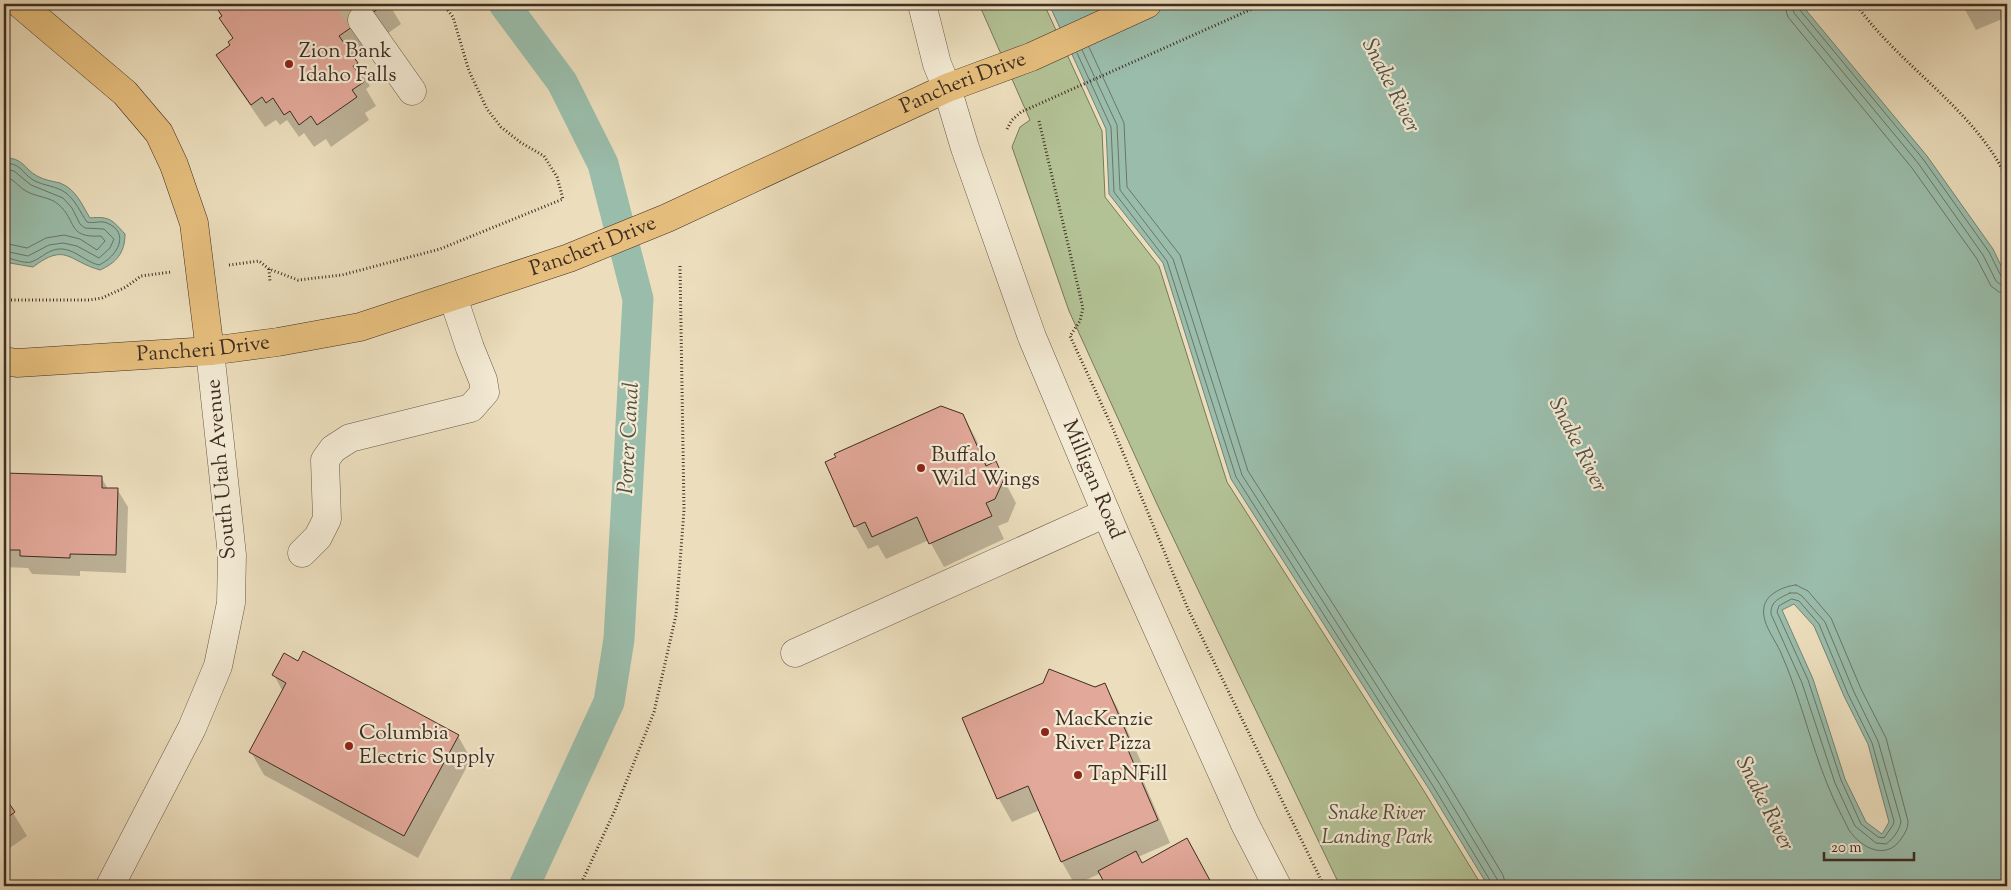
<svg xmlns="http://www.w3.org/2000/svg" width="2011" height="890" viewBox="0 0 2011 890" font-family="'Sorts Mill Goudy',serif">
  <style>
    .green { fill: #b3c295; stroke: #78785c }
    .water { fill: #9abdab; stroke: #758375; fill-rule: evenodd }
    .shadow { fill: #0003 }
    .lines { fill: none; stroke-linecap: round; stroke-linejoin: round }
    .shore { stroke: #6c7567; stroke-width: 1 }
    .canal { stroke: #9abdab; stroke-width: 31 }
    .building { fill: #e2a899; stroke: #3e2d23 }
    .minor-tunnel { stroke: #c9bb9e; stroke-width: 28; stroke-dasharray: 28 14; stroke-linecap: butt }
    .minor-casing { stroke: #6a594a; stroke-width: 29 }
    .major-casing { stroke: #3e2d23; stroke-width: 29 }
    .path { stroke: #3e2d23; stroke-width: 3; stroke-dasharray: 1 2.5; stroke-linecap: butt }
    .minor { stroke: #f3ead4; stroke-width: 28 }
    .major { stroke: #e6bf7e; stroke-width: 28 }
    .poi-dot { fill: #8f2418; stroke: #f3ead4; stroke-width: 2 }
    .labels { text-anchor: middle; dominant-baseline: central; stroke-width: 4.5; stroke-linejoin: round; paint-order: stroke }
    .poi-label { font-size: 21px; fill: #3e2d23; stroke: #f3ead4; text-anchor: start }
    .street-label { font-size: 21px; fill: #3e2d23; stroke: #f3ead4 }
    .park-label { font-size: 21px; font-style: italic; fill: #554b3a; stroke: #f3ead4 }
    .water-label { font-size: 22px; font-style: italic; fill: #555145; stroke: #f3ead4 }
  </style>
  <rect width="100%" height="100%" fill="#ecdebd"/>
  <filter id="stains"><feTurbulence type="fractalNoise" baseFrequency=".004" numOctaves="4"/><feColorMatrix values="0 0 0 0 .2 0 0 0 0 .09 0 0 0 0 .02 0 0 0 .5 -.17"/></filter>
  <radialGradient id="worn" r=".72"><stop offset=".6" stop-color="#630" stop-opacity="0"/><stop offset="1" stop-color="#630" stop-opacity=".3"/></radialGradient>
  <path class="green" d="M 979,4 L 1044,4 L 1102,131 L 1105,197 L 1159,266 L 1227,482 L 1424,791 L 1482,886 L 1340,886 L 1157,504 L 1069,311 L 1012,147 L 1020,127 L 1030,120 Z"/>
  <g class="water">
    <path d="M 1049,4 L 1801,4 L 1927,156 L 1993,249 L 2007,278 L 2007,886 L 1488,886 L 1429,789 L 1231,479 L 1163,263 L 1109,194 L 1106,129 ZM 1794,604 L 1814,626 L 1844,696 L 1868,744 L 1889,822 L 1882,834 L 1866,822 L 1845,779 L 1813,679 L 1782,610 Z"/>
    <path d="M 4,158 C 23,157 24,169 37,176 C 44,180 52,181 60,183 C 76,189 82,205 90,218 C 110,216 112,220 125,234 C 125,253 116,263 100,270 C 68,261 66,242 33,267 L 4,262 Z"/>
  </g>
  <g class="shadow">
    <path d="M 215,4 L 389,4 L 401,24 L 353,58 L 370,86 L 366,89 L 376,106 L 365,113 L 369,120 L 331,147 L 326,139 L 314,147 L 304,133 L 299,137 L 287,120 L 280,125 L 276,120 L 265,127 L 231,78 L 218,55 L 231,46 L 233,39 Z"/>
    <path d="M 1962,4 L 2007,4 L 2007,17 L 1976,30 Z"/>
    <path d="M 963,415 L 976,439 L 988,466 L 995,463 L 1016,503 L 1008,522 L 998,526 L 1004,539 L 944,567 L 929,540 L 886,559 L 878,545 L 868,549 L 855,526 Z"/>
    <path d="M 4,474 L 101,477 L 108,489 L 117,489 L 128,507 L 126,573 L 80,571 L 80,576 L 32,574 L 28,568 L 4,567 Z"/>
    <path d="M 274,675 L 458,736 L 471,759 L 418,858 L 264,775 L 251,752 L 283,692 Z"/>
    <path d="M 1104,684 L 1117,707 L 1142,764 L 1137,766 L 1170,843 L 1138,857 L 1142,864 L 1199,863 L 1212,886 L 1103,886 L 1107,884 L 1101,873 L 1075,885 L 1062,862 L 1040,810 L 1012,822 L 999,799 L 964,719 Z"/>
    <path d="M 4,798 L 27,836 L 4,852 Z"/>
  </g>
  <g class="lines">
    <g class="shore">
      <path d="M 1784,4 L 1788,17 L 1912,168 L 1977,259 L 1991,286 L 1999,292 L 2007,293"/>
      <path d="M 1792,4 L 1794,13 L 1918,163 L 1983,255 L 1996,281 L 2001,285 L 2007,285"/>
      <path d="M 1798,4 L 1799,9 L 1923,159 L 1989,252 L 2001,276 L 2007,279"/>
      <path d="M 1089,47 L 1124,123 L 1127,187 L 1180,255 L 1248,471 L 1445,779 L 1503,875 L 1506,886"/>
      <path d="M 1082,50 L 1117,125 L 1120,190 L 1173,259 L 1242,475 L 1439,783 L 1497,879 L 1498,886"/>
      <path d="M 1077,53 L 1111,127 L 1114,192 L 1167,261 L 1236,477 L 1433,786 L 1491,882 L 1492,886"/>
      <path d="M 4,163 C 21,163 21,172 33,180 C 44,186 57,186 66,193 C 76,201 80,212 87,222 C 93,224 100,220 107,223 C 131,233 117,257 99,265 C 86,262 77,251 63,249 C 48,248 43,258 31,262 C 24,264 11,258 4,257"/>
      <path d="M 4,169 L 14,171 L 31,185 L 63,198 L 72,208 L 80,224 L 85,228 L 104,229 L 114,239 L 110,248 L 99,258 L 77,246 L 63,243 L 49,245 L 28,256 L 4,251"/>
      <path d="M 4,177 C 14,178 17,186 26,191 C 36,197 50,197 58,204 C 78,221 66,238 101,236 L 105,241 L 97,250 L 80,239 L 64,235 L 46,238 L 27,248 L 4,243"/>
      <path d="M 1796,585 L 1808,591 L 1831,618 L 1861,689 L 1886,738 L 1908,821 C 1908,829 1905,833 1901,839 C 1886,861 1861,848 1849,830 C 1842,816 1834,801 1828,786 C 1810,742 1800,696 1781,653 C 1775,639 1761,623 1764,607 C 1766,594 1784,586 1796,585 Z"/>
      <path d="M 1790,593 L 1797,593 L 1802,596 L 1825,622 L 1854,692 L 1878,741 L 1901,821 C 1900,830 1893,839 1886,844 L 1876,843 L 1855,826 L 1835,783 L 1802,683 L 1771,614 C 1770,601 1780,598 1790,593 Z"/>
      <path d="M 1792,599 L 1799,601 L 1819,624 L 1848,694 L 1872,743 L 1894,821 L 1893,825 L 1884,838 L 1878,837 L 1861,824 L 1841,780 L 1808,680 L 1777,612 L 1779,606 Z"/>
    </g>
    <path class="canal" d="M 504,4 L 562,82 L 603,164 L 638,299 L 619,639 L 609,702 L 524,886"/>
  </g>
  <g class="building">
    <path d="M 214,4 L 385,4 L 339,36 L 358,63 L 353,66 L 364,82 L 352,90 L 357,97 L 317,125 L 311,116 L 299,125 L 290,111 L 284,115 L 273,98 L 266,103 L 262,97 L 251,105 L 216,55 L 230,45 L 228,42 L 233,38 L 219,18 L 222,16 Z"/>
    <path d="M 941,406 L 963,414 L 986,466 L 996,461 L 1004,479 L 995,499 L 986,503 L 992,516 L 929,544 L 917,517 L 872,537 L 865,522 L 854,527 L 825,462 L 836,457 L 834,454 Z"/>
    <path d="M 4,473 L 102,476 L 102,488 L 118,488 L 116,555 L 70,554 L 70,558 L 20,556 L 20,550 L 4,550 Z"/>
    <path d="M 303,651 L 459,735 L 404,836 L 249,752 L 286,683 L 272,675 L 284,653 L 298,661 Z"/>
    <path d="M 1049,669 L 1095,687 L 1105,683 L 1130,741 L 1125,743 L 1158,820 L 1061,862 L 1028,786 L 997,799 L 962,718 L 1043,683 Z"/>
    <path d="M 4,796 L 15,812 L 4,820 Z"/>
    <path d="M 1187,838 L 1213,886 L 1101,886 L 1105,884 L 1098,871 L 1136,851 L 1142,863 Z"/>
  </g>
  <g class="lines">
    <path class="minor-tunnel" d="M 350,4 L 362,20"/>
    <g class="minor-casing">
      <g id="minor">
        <path id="s1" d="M 922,4 L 937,64 L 947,88 L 965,148 L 1032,337 L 1118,541 L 1245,824 L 1277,886"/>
        <path d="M 362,20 L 412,91"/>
        <path d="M 302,553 L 318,537 L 327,519 L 325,460 L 333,449 L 350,438 L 471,408 L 485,392 L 483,380 L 470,348 L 453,297"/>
        <path d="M 795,653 L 1106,513"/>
        <path d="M 110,886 L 192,728 L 218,666 L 231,603 L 232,555 L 210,351"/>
      </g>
    </g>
    <g class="major-casing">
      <g id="major">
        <path d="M 20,4 L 125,93 L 159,133 L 174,165 L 194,223 L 210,351"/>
        <path id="s2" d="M 4,361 L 17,363 L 210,351 L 278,342 L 360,327 L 569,258 L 667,218 L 947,88 L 1031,57 L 1147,4"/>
      </g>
    </g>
    <g class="path">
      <path d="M 1856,4 C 1899,66 1976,110 2007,179"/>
      <path d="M 1039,121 L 1083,308 L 1080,321 L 1070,336 L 1114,431 L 1188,609 L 1324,886"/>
      <path d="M 1007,129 L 1012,120 L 1021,112 L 1263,4"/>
      <path d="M 229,265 L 259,261 L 269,269 L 298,280 L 342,275 L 440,249 L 563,199 L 557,177 L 544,156 L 520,142 L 501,127 L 487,109 L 469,71 L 453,17 L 443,4"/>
      <path d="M 269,269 L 270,282"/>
      <path d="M 4,300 L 89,300 L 102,298 L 126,287 L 141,276 L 171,272"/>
      <path d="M 580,886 L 615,810 L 654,712 L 676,615 L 684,510 L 680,265"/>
    </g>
    <use href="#minor" class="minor"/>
    <use href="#major" class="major"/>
  </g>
  <g class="poi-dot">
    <circle cx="289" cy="64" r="5"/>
    <circle cx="921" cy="468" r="5"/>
    <circle cx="1045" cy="732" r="5"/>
    <circle cx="349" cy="746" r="5"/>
    <circle cx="1078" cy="775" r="5"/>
  </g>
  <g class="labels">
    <g class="poi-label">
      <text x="299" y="52">Zion Bank<tspan x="299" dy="24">Idaho Falls</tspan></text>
      <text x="931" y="456">Buffalo<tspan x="931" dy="24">Wild Wings</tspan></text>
      <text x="1055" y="720">MacKenzie<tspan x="1055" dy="24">River Pizza</tspan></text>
      <text x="359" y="734">Columbia<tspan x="359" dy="24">Electric Supply</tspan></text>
      <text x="1088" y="775">TapNFill</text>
    </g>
    <g class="street-label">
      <text stroke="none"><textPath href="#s2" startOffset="1010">Pancheri Drive</textPath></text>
      <text stroke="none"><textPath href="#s2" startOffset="605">Pancheri Drive</textPath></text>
      <text stroke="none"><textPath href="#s2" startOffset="200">Pancheri Drive</textPath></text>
      <text transform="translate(222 469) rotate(-95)">South Utah Avenue</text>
      <text stroke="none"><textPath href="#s1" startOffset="506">Milligan Road</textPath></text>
    </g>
    <g class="park-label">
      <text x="1377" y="814">Snake River<tspan x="1377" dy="24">Landing Park</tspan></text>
    </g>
    <g class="water-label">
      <text transform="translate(1390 86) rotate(63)">Snake River</text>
      <text transform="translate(630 438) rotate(-87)">Porter Canal</text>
      <text transform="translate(1577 445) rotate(63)">Snake River</text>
      <text transform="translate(1764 804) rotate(63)">Snake River</text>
    </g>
  </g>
  <rect width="2011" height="890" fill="none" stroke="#ecdebd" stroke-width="20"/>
  <rect x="5" y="5" width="2001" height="880" fill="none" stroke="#3e2d23" stroke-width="2.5"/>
  <rect x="10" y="10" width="1991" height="870" fill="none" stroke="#3e2d23"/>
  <path d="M1824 852v8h90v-8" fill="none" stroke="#3e2d23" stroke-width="2.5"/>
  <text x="1831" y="852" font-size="15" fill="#3e2d23" stroke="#f3ead4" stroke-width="4" paint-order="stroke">20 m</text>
  <rect width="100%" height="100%" filter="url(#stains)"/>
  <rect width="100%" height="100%" fill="url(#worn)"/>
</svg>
